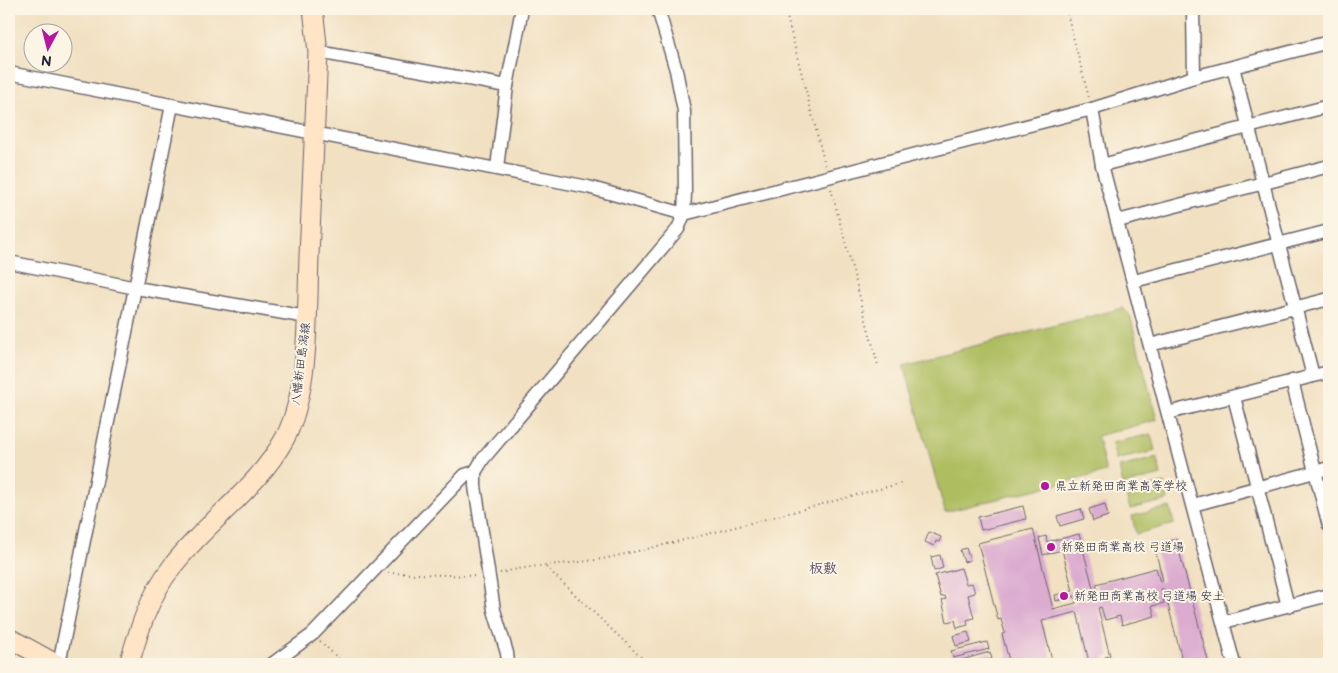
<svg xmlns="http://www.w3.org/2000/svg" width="1338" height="673" viewBox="0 0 1338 673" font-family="'Balsamiq Sans','Klee One',sans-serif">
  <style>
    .green { fill: #aebd60; stroke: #68704e }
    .building { fill: #dcacd0 }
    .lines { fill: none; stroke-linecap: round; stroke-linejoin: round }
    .street-casing { stroke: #6a646a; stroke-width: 15 }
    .secondary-casing { stroke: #6a646a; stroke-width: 21 }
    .path { stroke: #6a646a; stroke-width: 2; stroke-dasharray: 1 4; stroke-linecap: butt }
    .street { stroke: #fff; stroke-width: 12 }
    .secondary { stroke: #ffe4c6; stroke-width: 19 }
    .poi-dot { fill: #b5179e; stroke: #fcf5e5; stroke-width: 2 }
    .labels { text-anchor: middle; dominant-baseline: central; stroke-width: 4; stroke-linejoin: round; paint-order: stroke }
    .street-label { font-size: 12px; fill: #22223b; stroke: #fcf5e5 }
    .poi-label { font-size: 12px; fill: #22223b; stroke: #fcf5e5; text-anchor: start }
    .neighbourhood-label { font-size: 14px; font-weight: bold; fill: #63526f; stroke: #fcf5e5 }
  </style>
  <rect width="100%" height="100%" fill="#fcf5e5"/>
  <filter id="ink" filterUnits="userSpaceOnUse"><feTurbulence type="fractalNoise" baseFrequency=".02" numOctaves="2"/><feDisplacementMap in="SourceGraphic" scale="10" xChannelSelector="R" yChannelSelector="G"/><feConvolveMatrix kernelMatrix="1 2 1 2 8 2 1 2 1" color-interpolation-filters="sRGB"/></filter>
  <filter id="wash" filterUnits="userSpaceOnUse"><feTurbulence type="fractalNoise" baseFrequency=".0096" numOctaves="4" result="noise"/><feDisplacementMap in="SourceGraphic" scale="20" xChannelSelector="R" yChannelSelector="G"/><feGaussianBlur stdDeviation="1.12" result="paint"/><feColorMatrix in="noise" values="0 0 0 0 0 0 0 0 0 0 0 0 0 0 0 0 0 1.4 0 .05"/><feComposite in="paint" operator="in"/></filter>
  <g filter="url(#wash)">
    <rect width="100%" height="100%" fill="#f1e0c1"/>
    <g class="green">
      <path d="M 1123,308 L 1130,315 L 1157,420 L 1097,436 L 1106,472 L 945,512 L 904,364 Z"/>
      <path d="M 1151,434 L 1155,451 L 1116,460 L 1112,443 Z"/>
      <path d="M 1157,458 L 1161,475 L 1123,485 L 1119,467 Z"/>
      <path d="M 1164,483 L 1168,500 L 1130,509 L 1125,492 Z"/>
      <path d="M 1170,507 L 1174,524 L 1136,534 L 1132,516 Z"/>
    </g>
    <g id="blocks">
      <g class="building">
        <path d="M 1105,504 L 1108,516 L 1093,521 L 1089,509 Z"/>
        <path d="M 1023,506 L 1026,519 L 981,530 L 978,517 Z"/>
        <path d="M 1081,509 L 1084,519 L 1060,526 L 1057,516 Z"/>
        <path d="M 1033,529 L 1053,609 L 1076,603 L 1074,596 L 1056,601 L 1055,595 L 1073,591 L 1062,550 L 1043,555 L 1039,538 L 1046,536 L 1047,542 L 1079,534 L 1096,599 L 1099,598 L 1096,584 L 1156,568 L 1160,582 L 1163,581 L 1154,545 L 1176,539 L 1209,664 L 1183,664 L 1164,589 L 1161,589 L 1164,603 L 1152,606 L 1155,616 L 1122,625 L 1120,616 L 1105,620 L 1101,607 L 1098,608 L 1110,656 L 1105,657 L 1106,661 L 1094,664 L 1092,661 L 1089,662 L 1077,612 L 1042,621 L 1053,664 L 1010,664 L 1002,634 L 1005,633 L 1001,619 L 998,620 L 978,543 Z"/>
        <path d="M 929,532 L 941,537 L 939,542 L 936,541 L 934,546 L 925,542 Z"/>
        <path d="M 966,548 L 970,560 L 964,562 L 960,550 Z"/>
        <path d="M 940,555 L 943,568 L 934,571 L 931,557 Z"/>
        <path d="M 961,568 L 966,584 L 972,583 L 975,593 L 968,595 L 974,618 L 967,620 L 968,625 L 957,628 L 955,620 L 947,622 L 942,600 L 946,599 L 945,596 L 941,597 L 935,575 Z"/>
        <path d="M 968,632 L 971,642 L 956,646 L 953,636 Z"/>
        <path d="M 987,642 L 989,649 L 953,658 L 951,651 Z"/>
        <path d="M 990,652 L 992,659 L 972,664 L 955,664 L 954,662 Z"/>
      </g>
    </g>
  </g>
  <g filter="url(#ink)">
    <use href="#blocks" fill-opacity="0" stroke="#6a646a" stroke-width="1"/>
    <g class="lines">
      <g class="street-casing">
        <g id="street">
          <path d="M 1193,9 L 1194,77"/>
          <path d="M 318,52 L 507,86"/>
          <path d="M 1233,67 L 1313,376"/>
          <path d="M 9,73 L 588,187 L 684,214 L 1092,109 L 1194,77 L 1329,42"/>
          <path d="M 1092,109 L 1102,165 L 1234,664"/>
          <path d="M 1102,165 L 1329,106"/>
          <path d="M 497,168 L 507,86 L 522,9"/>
          <path d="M 1118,221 L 1329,166"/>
          <path d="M 9,262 L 136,288 L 307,317"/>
          <path d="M 1134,281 L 1329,231"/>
          <path d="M 1150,345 L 1329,299"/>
          <path d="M 1292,381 L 1329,526"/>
          <path d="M 1234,397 L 1288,606"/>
          <path d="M 1168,413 L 1329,372"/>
          <path d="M 1193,505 L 1329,468"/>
          <path d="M 1224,622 L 1329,595"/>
          <path d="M 59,664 L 172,105"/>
          <path d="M 272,664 L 313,634 L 465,475 L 475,472"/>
          <path d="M 508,664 L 507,653 L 494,610 L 475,486 L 475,472 L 483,459 L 678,229 L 684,214 L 685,193 L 684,111 L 676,70 L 658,9"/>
        </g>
      </g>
      <g class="secondary-casing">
        <g id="secondary">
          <path d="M 9,638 L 56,664"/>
          <path d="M 129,664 C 139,630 149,597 171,568 C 206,521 257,490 285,438 C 310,390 307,310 309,256 C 312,188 315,120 318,52 L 313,9"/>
        </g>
      </g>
      <g class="path">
        <path d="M 785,9 L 825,165"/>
        <path d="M 1066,9 L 1089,98"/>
        <path d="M 831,189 L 878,365"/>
        <path d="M 546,567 L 648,664"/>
        <path d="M 388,573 L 476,576"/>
        <path d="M 500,573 C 537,563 575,565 612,557 C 710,535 806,508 902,483"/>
        <path d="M 320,641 L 344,664"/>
      </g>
      <use href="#street" class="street"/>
      <use href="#secondary" class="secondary"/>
    </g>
  </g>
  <g class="poi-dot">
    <circle cx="1045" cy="486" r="5"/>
    <circle cx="1051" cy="547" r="5"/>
    <circle cx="1064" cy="596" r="5"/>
  </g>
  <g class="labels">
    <g class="street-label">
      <text transform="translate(301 364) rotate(-83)">八幡新田島潟線</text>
    </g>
    <g class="poi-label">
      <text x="1055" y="486">県立新発田商業高等学校</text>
      <text x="1061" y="547">新発田商業高校 弓道場</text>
      <text x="1074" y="596">新発田商業高校 弓道場 安土</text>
    </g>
    <g class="neighbourhood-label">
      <text x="823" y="568">板敷</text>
    </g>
  </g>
  <rect width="1338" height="673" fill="none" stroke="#fcf5e5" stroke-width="30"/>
  <g transform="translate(48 48) rotate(187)"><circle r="24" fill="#fcf5e5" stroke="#a5a1a1"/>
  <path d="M0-4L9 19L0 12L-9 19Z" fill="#b5179e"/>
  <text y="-8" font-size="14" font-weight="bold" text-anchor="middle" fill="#22223b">N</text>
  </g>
</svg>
